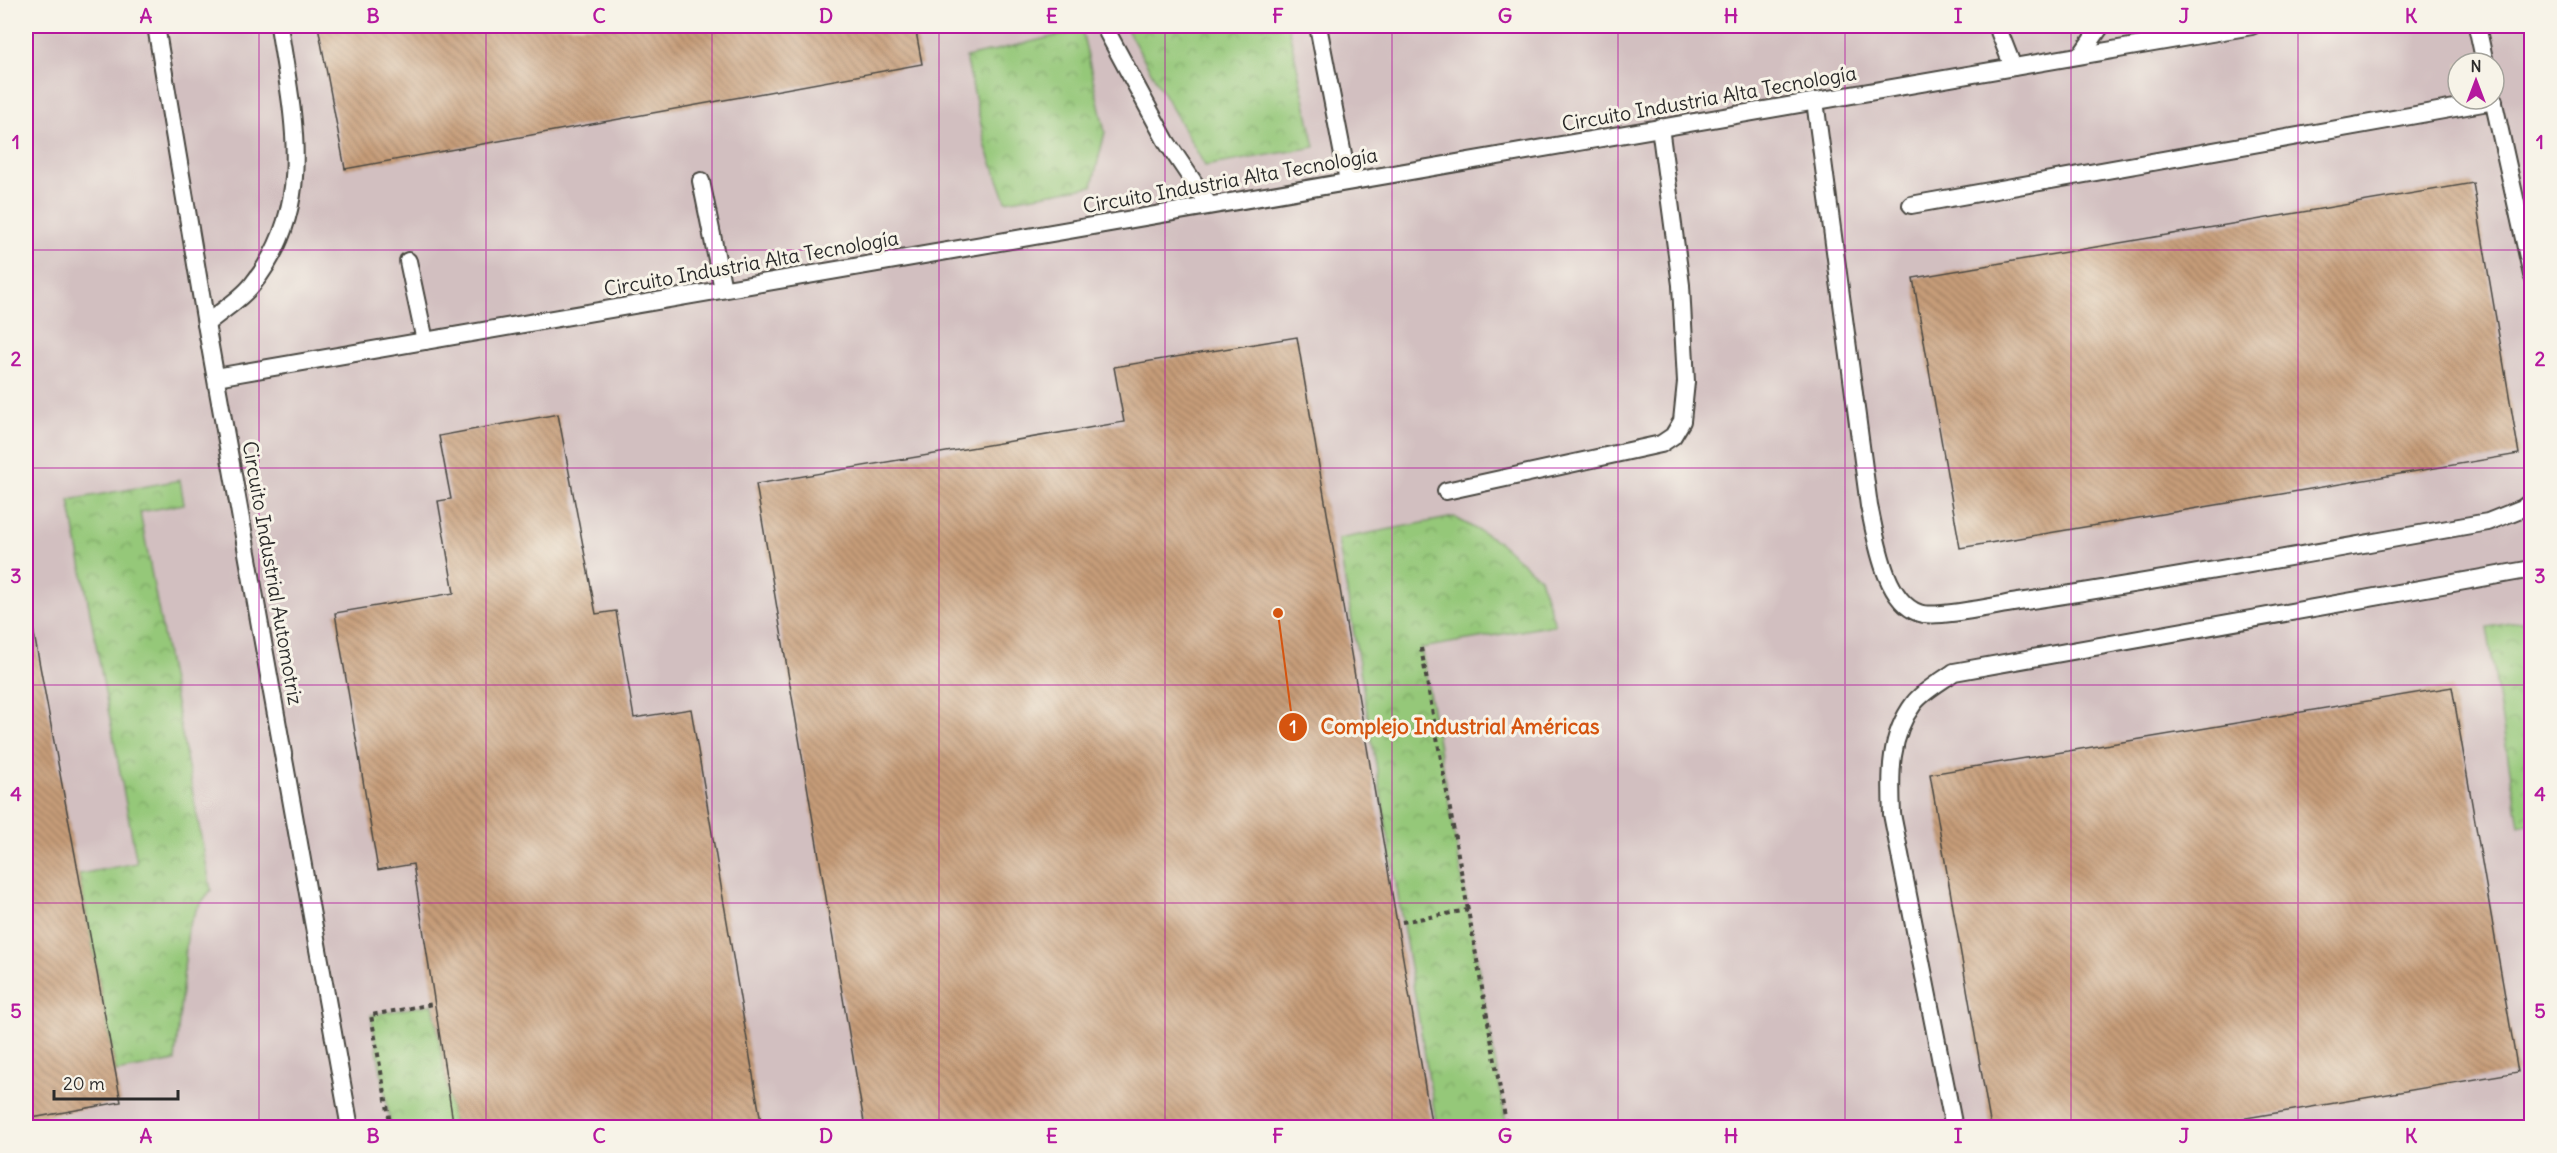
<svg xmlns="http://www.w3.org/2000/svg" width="2557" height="1153" viewBox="0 0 2557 1153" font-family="Delius,sans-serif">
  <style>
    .industrial { fill: #d2bfc0; fill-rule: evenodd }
    .park { fill: url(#park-crowns); stroke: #607a52; stroke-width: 1.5 }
    .building { fill: url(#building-back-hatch) }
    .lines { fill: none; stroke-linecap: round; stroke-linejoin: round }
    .lane-casing { stroke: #484641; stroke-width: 20 }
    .path { stroke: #484641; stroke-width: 4; stroke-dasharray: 4.5 4.5; stroke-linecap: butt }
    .lane { stroke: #fff; stroke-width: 16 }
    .grid { fill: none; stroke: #b5179e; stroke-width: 1.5; stroke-opacity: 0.55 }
    .labels { text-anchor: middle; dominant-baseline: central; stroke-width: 6; stroke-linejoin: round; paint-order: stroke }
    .street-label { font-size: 20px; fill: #2b2b2b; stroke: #f7f3e8 }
    .leader { fill: none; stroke: #d5540f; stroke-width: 2 }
    .callout-dot { fill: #d5540f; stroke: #f7f3e8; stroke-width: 2 }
    .mark-label { font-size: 18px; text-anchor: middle; font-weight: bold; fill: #fff }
    .callout-label { font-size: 21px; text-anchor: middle; font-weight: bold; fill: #d5540f; stroke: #f7f3e8; stroke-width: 6; stroke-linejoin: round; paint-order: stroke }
    .neatline { fill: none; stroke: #b5179e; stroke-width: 2 }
    .grid-label { font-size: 20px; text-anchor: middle; font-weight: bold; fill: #b5179e }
  </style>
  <defs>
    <pattern id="park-crowns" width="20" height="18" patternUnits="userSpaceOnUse" patternTransform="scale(1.5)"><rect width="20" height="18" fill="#95c879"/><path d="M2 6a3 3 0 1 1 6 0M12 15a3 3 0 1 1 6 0" fill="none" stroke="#7aa363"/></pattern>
    <pattern id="building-back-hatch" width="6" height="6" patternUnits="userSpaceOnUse" patternTransform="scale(1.5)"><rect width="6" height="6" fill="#c69c78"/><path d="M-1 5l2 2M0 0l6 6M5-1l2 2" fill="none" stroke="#a17f63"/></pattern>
  </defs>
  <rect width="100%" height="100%" fill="#f7f3e8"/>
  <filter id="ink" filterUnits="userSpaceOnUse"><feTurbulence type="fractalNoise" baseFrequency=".0167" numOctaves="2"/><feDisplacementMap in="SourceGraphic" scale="12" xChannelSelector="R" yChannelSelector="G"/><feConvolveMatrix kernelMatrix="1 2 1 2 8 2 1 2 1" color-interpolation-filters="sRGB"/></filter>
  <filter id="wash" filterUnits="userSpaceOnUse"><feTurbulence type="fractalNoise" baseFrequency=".008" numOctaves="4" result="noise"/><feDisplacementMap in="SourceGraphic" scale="24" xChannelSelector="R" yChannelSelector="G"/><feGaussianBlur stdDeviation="1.35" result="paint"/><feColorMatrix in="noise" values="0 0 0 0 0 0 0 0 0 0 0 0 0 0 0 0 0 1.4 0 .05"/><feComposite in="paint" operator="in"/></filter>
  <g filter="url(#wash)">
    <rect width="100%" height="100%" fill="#eadfbc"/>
    <path class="industrial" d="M 26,26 L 2531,26 L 2531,1127 L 26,1127 ZM 2458,63 L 2494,63 L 2494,99 L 2458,99 Z"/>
    <g class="park">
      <path d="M 1125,26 L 1288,26 L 1315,147 L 1205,166 Z"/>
      <path d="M 1082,30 L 1105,132 L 1092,186 L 1006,201 L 986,147 L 966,57 Z"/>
      <path d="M 180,480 L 184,504 L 140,512 L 211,890 L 197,908 L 188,928 L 175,1061 L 116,1072 L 79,874 L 137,863 L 69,500 Z"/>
      <path d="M 1454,517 L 1496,540 L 1540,578 L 1555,625 L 1421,648 L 1507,1127 L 1437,1127 L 1338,539 Z"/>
      <path d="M 2531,620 L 2531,824 L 2519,826 L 2487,627 Z"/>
      <path d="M 433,1004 L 454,1127 L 391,1127 L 371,1015 Z"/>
    </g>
    <g id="blocks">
      <g class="building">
        <path d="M 318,26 L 915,26 L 922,64 L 345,169 Z"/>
        <path d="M 2473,183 L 2519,454 L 1960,548 L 1913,278 Z"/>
        <path d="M 1297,337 L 1432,1128 L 865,1128 L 756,484 L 1124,422 L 1114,367 Z"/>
        <path d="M 558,414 L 596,614 L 616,611 L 634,718 L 691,709 L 762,1128 L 454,1128 L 413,864 L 378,870 L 335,613 L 454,593 L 438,501 L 451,499 L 439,436 Z"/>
        <path d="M 26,591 L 121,1102 L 26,1119 Z"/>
        <path d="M 2452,687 L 2518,1072 L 2187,1128 L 1991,1128 L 1930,774 Z"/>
      </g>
    </g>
  </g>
  <g filter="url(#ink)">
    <use href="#blocks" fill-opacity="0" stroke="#484641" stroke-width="1.5"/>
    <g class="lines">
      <g class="lane-casing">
        <g id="lane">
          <path d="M 156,26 L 206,324 L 350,1128"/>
          <path d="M 1104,26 L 1166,141 L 1209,205"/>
          <path d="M 1318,26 L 1348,181"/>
          <path d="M 1997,26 L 2013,67"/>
          <path d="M 2477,26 L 2485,63"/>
          <path d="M 2081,55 L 2101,26"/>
          <path d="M 2493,99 L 2532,275"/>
          <path d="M 1815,101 L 1869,506 C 1876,537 1884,601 1919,613 C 1935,619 1999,605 2018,602 C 2175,579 2332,549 2488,522 L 2523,508 L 2532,501"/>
          <path d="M 701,181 L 723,289"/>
          <path d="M 1911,205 L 2494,101"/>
          <path d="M 408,261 L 425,341"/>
          <path d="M 206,324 C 221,311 240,300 252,285 C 316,206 293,117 279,26"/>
          <path d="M 216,377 L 2252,26"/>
          <path d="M 1446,491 L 1661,444 L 1673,436 L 1682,421 L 1686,382 L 1681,285 L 1660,127"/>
          <path d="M 1954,1128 L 1892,814 C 1890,775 1889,736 1914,703 C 1923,691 1942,681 1954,672 L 2532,569"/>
        </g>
      </g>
      <g class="path">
        <path d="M 1421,648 L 1468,910"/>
        <path d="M 1402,922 L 1468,910 L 1507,1128"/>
        <path d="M 391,1128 L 371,1015 L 433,1004"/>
      </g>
      <use href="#lane" class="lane"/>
    </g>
  </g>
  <path class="grid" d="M 259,26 L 259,1128M 486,26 L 486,1128M 712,26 L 712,1128M 939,26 L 939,1128M 1165,26 L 1165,1128M 1392,26 L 1392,1128M 1618,26 L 1618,1128M 1845,26 L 1845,1128M 2071,26 L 2071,1128M 2298,26 L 2298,1128M 26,250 L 2532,250M 26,468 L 2532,468M 26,685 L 2532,685M 26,903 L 2532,903"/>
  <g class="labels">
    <g class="street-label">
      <text transform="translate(1709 98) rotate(-10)">Circuito Industria Alta Tecnología</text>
      <text transform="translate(1230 180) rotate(-10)">Circuito Industria Alta Tecnología</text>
      <text transform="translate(751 263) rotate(-10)">Circuito Industria Alta Tecnología</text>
      <text transform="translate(273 573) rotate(80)">Circuito Industrial Automotriz</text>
    </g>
  </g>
  <path class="leader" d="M1278 613L1293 727"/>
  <g class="callout-dot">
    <circle cx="1278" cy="613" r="6"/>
    <circle cx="1293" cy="727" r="15"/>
  </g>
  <g class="mark-label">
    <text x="1293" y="733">1</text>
  </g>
  <g class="callout-label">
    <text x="1460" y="734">Complejo Industrial Américas</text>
  </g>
  <rect width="2557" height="1153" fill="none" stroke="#f7f3e8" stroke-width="66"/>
  <g transform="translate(2476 81)"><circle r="28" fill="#f7f3e8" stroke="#a5a39c" stroke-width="1.5"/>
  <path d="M0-4.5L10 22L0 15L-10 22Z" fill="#b5179e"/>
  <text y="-9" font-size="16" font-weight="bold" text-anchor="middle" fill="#2b2b2b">N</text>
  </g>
  <path d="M54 1090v9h124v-9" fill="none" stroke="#2b2b2b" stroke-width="3"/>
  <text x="63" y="1090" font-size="18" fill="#2b2b2b" stroke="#f7f3e8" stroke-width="4.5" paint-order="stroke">20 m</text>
  <rect x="33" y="33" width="2491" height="1087" class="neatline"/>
  <g class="grid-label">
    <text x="146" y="23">A</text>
    <text x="373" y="23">B</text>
    <text x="599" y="23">C</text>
    <text x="826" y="23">D</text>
    <text x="1052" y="23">E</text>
    <text x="1278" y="23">F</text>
    <text x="1505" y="23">G</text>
    <text x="1731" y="23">H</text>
    <text x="1958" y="23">I</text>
    <text x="2184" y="23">J</text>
    <text x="2411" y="23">K</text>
    <text x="16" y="149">1</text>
    <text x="2540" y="149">1</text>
    <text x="16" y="366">2</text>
    <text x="2540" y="366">2</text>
    <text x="16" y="583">3</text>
    <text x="2540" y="583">3</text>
    <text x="16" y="801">4</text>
    <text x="2540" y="801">4</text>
    <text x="16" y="1018">5</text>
    <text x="2540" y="1018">5</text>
    <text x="146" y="1143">A</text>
    <text x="373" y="1143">B</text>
    <text x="599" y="1143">C</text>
    <text x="826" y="1143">D</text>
    <text x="1052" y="1143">E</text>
    <text x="1278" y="1143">F</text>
    <text x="1505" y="1143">G</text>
    <text x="1731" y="1143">H</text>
    <text x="1958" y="1143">I</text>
    <text x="2184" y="1143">J</text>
    <text x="2411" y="1143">K</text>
  </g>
</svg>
